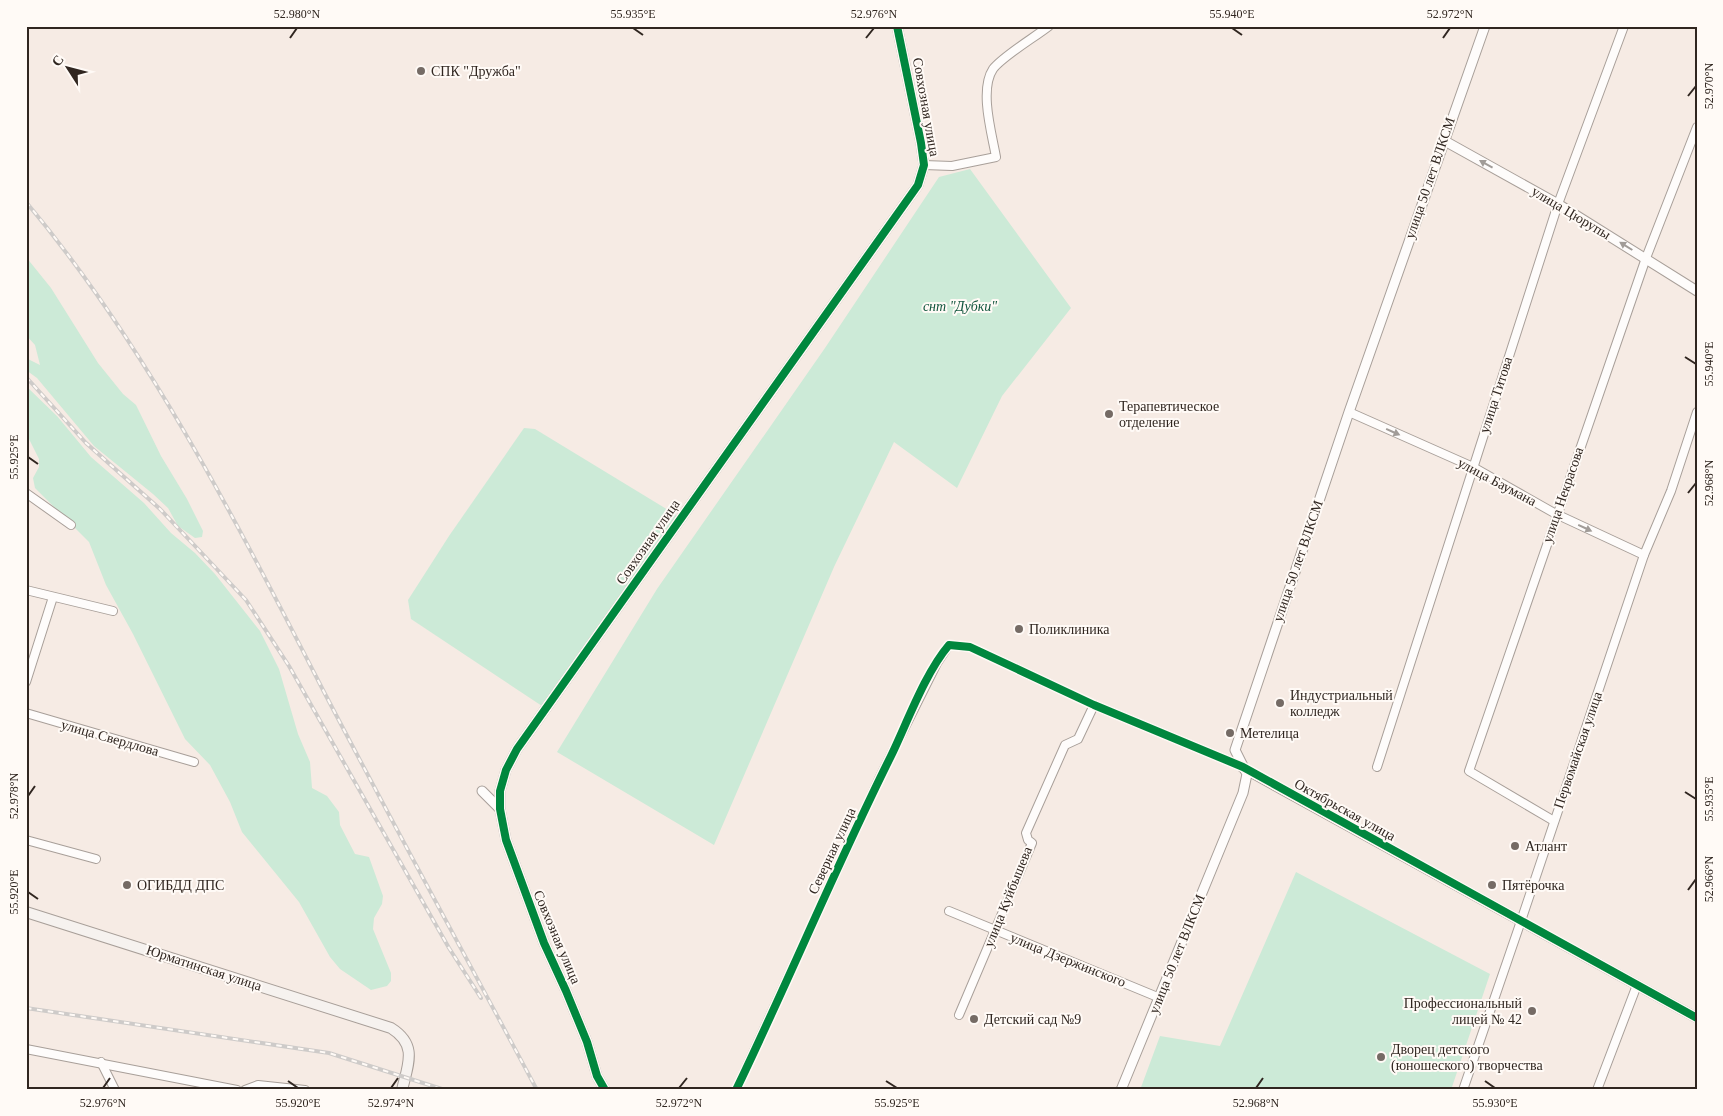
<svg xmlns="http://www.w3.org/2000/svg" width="1723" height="1116" viewBox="0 0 1723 1116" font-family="Georgia,serif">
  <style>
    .green { fill: #ccead7 }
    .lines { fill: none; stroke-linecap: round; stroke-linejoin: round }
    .minor-casing { stroke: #a89f99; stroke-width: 10 }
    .tertiary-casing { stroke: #a89f99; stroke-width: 11 }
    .secondary-casing { stroke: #a89f99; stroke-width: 12 }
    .minor { stroke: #fefcfb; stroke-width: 8 }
    .tertiary { stroke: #fefcfb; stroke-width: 9 }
    .secondary { stroke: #f6f2ef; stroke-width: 10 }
    .rail-casing { stroke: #cecbc9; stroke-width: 4 }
    .rail { stroke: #fffaf6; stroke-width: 2; stroke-dasharray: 5.5; stroke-linecap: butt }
    .cycleway-casing { stroke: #fffaf6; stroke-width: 11 }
    .cycleway { stroke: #00873e; stroke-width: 8 }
    .oneway { fill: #a19c98 }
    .ticks { fill: none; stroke: #302620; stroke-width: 2 }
    .poi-dot { fill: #756b65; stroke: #fffaf6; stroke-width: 2 }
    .labels { text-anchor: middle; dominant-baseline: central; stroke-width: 4; stroke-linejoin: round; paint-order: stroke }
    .poi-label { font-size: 14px; fill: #302620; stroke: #fffaf6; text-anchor: start }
    .street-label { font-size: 14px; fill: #302620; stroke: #fffaf6 }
    .park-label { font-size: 14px; font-style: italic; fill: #12563e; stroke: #fffaf6 }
    .neatline { fill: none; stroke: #302620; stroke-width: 2 }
    .ticks-label { font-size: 12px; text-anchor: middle; fill: #302620 }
  </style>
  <rect width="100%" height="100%" fill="#f6ebe4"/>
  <g class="green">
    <path d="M 970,169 L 1071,308 L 1002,396 L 957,488 L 894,442 L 834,567 L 714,845 L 557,752 L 657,589 L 825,348 L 939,177 Z"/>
    <path d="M 26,257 L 51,288 L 98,363 L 123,394 L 136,405 L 161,456 L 187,499 L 203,531 L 202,537 L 195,538 L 178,526 L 168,508 L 153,494 L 94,446 L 37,378 L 26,370 L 26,358 L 40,365 L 35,345 L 26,335 Z"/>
    <path d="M 26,386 L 57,416 L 91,457 L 144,503 L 171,533 L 195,553 L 215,574 L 260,631 L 279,669 L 298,734 L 310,762 L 312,788 L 327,796 L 339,812 L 340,825 L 355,854 L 369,857 L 383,896 L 382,904 L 374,918 L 373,929 L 391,973 L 391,981 L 387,986 L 371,990 L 340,969 L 330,957 L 299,902 L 242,832 L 230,802 L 210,765 L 185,739 L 133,634 L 106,585 L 89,542 L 35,488 L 33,478 L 39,467 L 39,459 L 26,433 Z"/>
    <path d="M 524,428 L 535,429 L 678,516 L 542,706 L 411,619 L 408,600 L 449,536 Z"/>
    <path d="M 1296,872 L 1490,974 L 1451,1090 L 1140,1090 L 1160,1036 L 1220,1046 Z"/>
  </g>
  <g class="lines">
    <g class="minor-casing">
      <g id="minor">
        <path d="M 924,165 L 952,166 L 996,157 C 992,134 979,90 993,69 C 1003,56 1035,37 1049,26"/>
        <path d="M 1349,412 L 1473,467 L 1556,514 L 1644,555"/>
        <path d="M 26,493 L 71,525"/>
        <path d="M 26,590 L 113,611"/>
        <path d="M 26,682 L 53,597"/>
        <path d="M 26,713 L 194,762"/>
        <path d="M 1377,767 L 1558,204 L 1624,26"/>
        <path d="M 1554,821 L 1469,771 L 1646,258 L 1697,127"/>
        <path d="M 26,840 L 96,859"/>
        <path d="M 949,911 L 1160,998"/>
        <path d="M 959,1015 L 1032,843 L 1028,840 L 1026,833 L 1065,745 L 1078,739 L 1094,705"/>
        <path d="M 26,1049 L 237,1090"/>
        <path d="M 101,1062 L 115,1090"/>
        <path d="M 245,1090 L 258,1085 L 305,1090"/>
        <path d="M 736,1090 L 879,779 L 937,663 L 949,645 L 970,647 L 1094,705 L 1243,767"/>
        <path d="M 1463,1090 L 1521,921 L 1644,555 L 1671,491 L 1697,412"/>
        <path d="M 1597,1090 L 1637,985"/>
      </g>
    </g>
    <g class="tertiary-casing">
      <g id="tertiary">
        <path d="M 1443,140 L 1558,204 L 1697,291"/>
        <path d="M 1243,768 L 1697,1018"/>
        <path d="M 482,791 L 500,809"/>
        <path d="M 605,1090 L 597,1076 L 587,1042 L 566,991 L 544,943 L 506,840 L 500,809 L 500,791 L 506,770 L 517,749 L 918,185 L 924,165 L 921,143 L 897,26"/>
        <path d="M 1121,1090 L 1243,793 L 1247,774 L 1235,750 L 1349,412 L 1485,26"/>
      </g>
    </g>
    <g class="secondary-casing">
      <path id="secondary" d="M 26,912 L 391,1028 C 418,1045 408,1064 402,1090"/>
    </g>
    <use href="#minor" class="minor"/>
    <use href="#tertiary" class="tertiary"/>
    <use href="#secondary" class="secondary"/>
    <g class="rail-casing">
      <g id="rail">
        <path d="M 26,202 C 147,346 237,523 323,690 C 393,824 466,957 537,1090"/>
        <path d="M 26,377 L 86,443 L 160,509 L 246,600 L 289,666 L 449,948 L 481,998"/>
        <path d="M 26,1008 L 329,1053 L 445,1090"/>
      </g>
    </g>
    <use href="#rail" class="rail"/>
    <g class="cycleway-casing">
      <g id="cycleway">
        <path d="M 605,1090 L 597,1076 L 587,1042 L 566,991 L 544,943 L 506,840 L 500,809 L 500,791 L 506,770 L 517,749 L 918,185 L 924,165 L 921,143 L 897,26"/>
        <path d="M 736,1090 C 789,980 836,866 891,756 C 907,723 925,673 949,645 L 970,647 L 1094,705 L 1243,767 L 1697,1018"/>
      </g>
    </g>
    <use href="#cycleway" class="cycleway"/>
  </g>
  <defs><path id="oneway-solid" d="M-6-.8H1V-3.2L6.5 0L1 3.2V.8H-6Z" transform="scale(1.25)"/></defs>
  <g class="oneway">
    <use href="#oneway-solid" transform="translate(1486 164) rotate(-151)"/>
    <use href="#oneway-solid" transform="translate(1626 246) rotate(-148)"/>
    <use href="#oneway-solid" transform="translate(1393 432) rotate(24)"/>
    <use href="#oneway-solid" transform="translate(1585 528) rotate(25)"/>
  </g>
  <path class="ticks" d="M 633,28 L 643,35M 1232,28 L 1242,35M 290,38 L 297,28M 866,38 L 874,28M 1443,38 L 1450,28M 1688,96 L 1696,86M 1685,357 L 1696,364M 28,457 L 38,464M 1688,493 L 1696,483M 1685,792 L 1696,799M 28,796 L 35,786M 1688,890 L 1696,879M 28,892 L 38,899M 288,1081 L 298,1088M 886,1081 L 897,1088M 1485,1081 L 1495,1088M 103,1088 L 110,1078M 391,1088 L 398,1078M 679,1088 L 687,1078M 1256,1088 L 1263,1078"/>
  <g class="poi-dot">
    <circle cx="421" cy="71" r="5"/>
    <circle cx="1109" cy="414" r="5"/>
    <circle cx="1019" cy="629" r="5"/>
    <circle cx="1280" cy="703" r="5"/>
    <circle cx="1230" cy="733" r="5"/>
    <circle cx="1515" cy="846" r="5"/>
    <circle cx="127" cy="885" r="5"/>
    <circle cx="1492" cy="885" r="5"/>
    <circle cx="1532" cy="1011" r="5"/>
    <circle cx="974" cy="1019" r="5"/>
    <circle cx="1381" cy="1057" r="5"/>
  </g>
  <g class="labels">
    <g class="poi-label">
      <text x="431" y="71">СПК "Дружба"</text>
      <text x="1119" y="406">Терапевтическое<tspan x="1119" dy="16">отделение</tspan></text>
      <text x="1029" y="629">Поликлиника</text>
      <text x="1290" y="695">Индустриальный<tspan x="1290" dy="16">колледж</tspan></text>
      <text x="1240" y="733">Метелица</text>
      <text x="1525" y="846">Атлант</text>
      <text x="137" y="885">ОГИБДД ДПС</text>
      <text x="1502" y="885">Пятёрочка</text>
      <text x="1522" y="1003" text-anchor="end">Профессиональный<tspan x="1522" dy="16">лицей № 42</tspan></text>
      <text x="984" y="1019">Детский сад №9</text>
      <text x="1391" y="1049">Дворец детского<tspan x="1391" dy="16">(юношеского) творчества</tspan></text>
    </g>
    <g class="street-label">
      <text transform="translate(926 107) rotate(80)">Совхозная улица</text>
      <text transform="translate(1430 178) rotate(-71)">улица 50 лет ВЛКСМ</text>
      <text transform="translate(1571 213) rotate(31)">улица Цюрупы</text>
      <text transform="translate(1496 395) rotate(-72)">улица Титова</text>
      <text transform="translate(1497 482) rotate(28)">улица Баумана</text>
      <text transform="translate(1563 495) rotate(-71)">улица Некрасова</text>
      <text transform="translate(648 542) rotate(-55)">Совхозная улица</text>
      <text transform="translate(1298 561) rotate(-71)">улица 50 лет ВЛКСМ</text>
      <text transform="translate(110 738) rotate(16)">улица Свердлова</text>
      <text transform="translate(1578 750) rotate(-71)">Первомайская улица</text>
      <text transform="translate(1345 810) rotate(29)">Октябрьская улица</text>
      <text transform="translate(832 851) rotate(-65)">Северная улица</text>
      <text transform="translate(1008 897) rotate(-68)">улица Куйбышева</text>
      <text transform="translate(557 937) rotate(67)">Совхозная улица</text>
      <text transform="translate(1177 954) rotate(-68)">улица 50 лет ВЛКСМ</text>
      <text transform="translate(1068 960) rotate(22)">улица Дзержинского</text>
      <text transform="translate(204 968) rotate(18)">Юрматинская улица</text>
    </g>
    <g class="park-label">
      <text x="960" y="306">снт "Дубки"</text>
    </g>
  </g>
  <rect width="1723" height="1116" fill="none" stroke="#fffaf6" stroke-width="55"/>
  <g transform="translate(68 68) rotate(306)" stroke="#fffaf6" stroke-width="4" paint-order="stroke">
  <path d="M0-4L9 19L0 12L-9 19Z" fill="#302620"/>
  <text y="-8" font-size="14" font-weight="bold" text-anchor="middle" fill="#302620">С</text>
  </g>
  <rect x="28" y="28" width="1668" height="1060" class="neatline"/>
  <g class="ticks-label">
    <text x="297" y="18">52.980°N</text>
    <text x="633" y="18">55.935°E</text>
    <text x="874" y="18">52.976°N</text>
    <text x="1232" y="18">55.940°E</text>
    <text x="1450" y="18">52.972°N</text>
    <text transform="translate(1709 86) rotate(-90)" y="4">52.970°N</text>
    <text transform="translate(1709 364) rotate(-90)" y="4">55.940°E</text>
    <text transform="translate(14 457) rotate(-90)" y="4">55.925°E</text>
    <text transform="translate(1709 483) rotate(-90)" y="4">52.968°N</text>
    <text transform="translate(14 796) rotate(-90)" y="4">52.978°N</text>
    <text transform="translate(1709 799) rotate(-90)" y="4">55.935°E</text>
    <text transform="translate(1709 879) rotate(-90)" y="4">52.966°N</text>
    <text transform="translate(14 892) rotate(-90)" y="4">55.920°E</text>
    <text x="103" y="1107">52.976°N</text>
    <text x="298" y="1107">55.920°E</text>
    <text x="391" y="1107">52.974°N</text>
    <text x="679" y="1107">52.972°N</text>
    <text x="897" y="1107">55.925°E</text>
    <text x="1256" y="1107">52.968°N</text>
    <text x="1495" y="1107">55.930°E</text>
  </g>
</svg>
